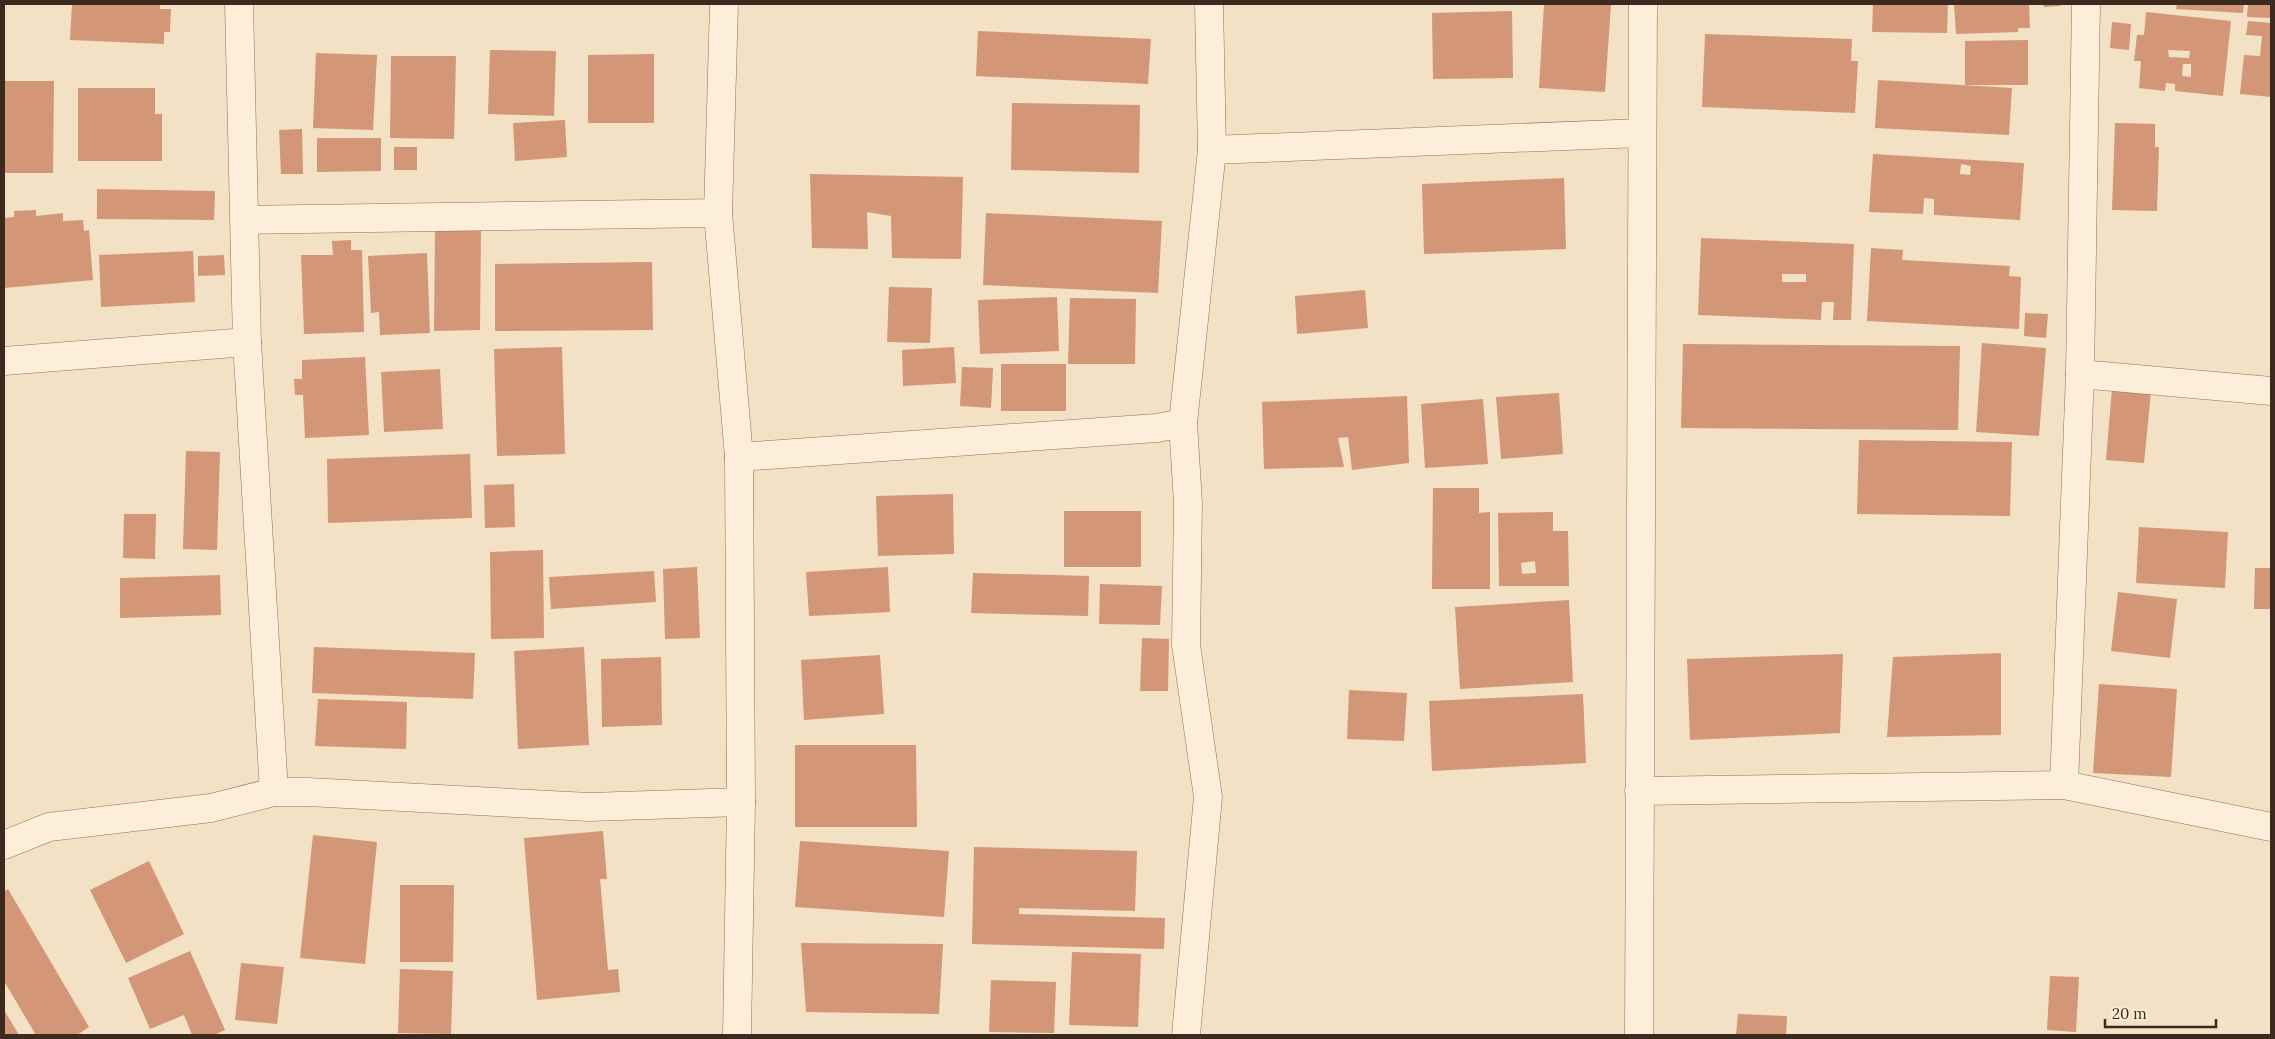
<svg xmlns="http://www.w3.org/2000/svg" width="2275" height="1039" viewBox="0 0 2275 1039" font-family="Lora,serif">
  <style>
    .building { fill: #d39677; fill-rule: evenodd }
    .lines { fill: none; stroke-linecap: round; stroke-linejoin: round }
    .minor-casing { stroke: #8f7158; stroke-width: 29 }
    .minor { stroke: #fceed8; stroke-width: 28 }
  </style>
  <rect width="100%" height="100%" fill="#f2e1c4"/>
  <g class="building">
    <path d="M 72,4 L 160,4 L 160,9 L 171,9 L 170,32 L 164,32 L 164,44 L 70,40 Z"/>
    <path d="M 1544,4 L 1611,4 L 1605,92 L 1539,88 Z"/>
    <path d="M 1873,4 L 1948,4 L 1947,33 L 1872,32 Z"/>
    <path d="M 1954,4 L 2029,4 L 2030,28 L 2018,28 L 2018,32 L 1956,34 Z"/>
    <path d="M 2043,4 L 2060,4 L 2060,6 L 2044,7 Z"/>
    <path d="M 2177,4 L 2244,4 L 2243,13 L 2176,9 Z"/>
    <path d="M 2248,4 L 2271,4 L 2271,18 L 2247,17 Z"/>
    <path d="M 1512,11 L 1513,78 L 1433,79 L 1432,13 Z"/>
    <path d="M 2146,12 L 2231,21 L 2223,96 L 2175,91 L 2175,84 L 2166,83 L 2165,91 L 2139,88 L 2141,61 L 2134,61 L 2137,35 L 2144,35 ZM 2168,50 L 2190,51 L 2189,58 L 2169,57 ZM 2183,64 L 2191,64 L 2191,77 L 2182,76 Z"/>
    <path d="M 2248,21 L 2271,23 L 2271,97 L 2240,94 L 2244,55 L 2260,56 L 2262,36 L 2246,35 Z"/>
    <path d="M 2112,22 L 2131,24 L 2129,50 L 2110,48 Z"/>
    <path d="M 978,31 L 1151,39 L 1148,84 L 976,76 Z"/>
    <path d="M 1705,34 L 1852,39 L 1851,61 L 1858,61 L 1855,113 L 1702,107 Z"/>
    <path d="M 2028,40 L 2028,85 L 1965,85 L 1965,41 Z"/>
    <path d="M 490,50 L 556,51 L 554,116 L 488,114 Z"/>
    <path d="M 316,53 L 377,55 L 373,130 L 313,128 Z"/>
    <path d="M 654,54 L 654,123 L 588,123 L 588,55 Z"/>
    <path d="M 391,56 L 456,56 L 454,139 L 390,138 Z"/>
    <path d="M 1878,80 L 2012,88 L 2009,135 L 1875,128 Z"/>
    <path d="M 4,81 L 54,81 L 53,173 L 4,173 Z"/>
    <path d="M 78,88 L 155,88 L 155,114 L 162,114 L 162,161 L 78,161 Z"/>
    <path d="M 1012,103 L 1140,105 L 1139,173 L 1011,170 Z"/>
    <path d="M 565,120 L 567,157 L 515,161 L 513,123 Z"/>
    <path d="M 2115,123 L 2155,124 L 2155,147 L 2159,147 L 2157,211 L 2112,210 Z"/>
    <path d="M 302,129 L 303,174 L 281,174 L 279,130 Z"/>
    <path d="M 317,138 L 381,138 L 381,171 L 317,172 Z"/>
    <rect x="394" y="147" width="23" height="23"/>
    <path d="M 1873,154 L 2024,163 L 2020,220 L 1934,215 L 1934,199 L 1924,198 L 1923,214 L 1869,212 ZM 1961,164 L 1971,166 L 1970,175 L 1960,174 Z"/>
    <path d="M 810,174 L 963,177 L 961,259 L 892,258 L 891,216 L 867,212 L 868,249 L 812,248 Z"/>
    <path d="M 1564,178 L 1566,249 L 1424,254 L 1422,184 Z"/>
    <path d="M 97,189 L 215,191 L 214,220 L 97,219 Z"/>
    <path d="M 36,210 L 36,216 L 63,213 L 63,221 L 83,220 L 84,231 L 89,230 L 93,280 L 4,288 L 4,218 L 14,217 L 14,211 Z"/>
    <path d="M 986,213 L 1162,221 L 1158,293 L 983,285 Z"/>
    <path d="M 435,231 L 481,231 L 480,330 L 434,331 Z"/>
    <path d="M 1701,238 L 1854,244 L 1851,320 L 1833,320 L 1834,302 L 1822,302 L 1821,320 L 1698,315 ZM 1782,274 L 1806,274 L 1806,282 L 1782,282 Z"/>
    <path d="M 351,240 L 351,250 L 362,250 L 364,332 L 304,334 L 301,255 L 333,255 L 332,241 Z"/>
    <path d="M 1871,248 L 1903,250 L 1902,260 L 2010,266 L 2009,276 L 2021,277 L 2019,329 L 1867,321 Z"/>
    <path d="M 193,251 L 195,302 L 101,307 L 99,255 Z"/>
    <path d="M 427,253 L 430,333 L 380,335 L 379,312 L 371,313 L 368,256 Z"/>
    <path d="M 224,255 L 225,275 L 198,276 L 198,256 Z"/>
    <path d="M 652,262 L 653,330 L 495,331 L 495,264 Z"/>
    <path d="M 889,287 L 932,288 L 930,343 L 887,342 Z"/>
    <path d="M 1365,290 L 1368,328 L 1297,334 L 1295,296 Z"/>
    <path d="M 1057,297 L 1059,351 L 980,354 L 978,300 Z"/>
    <path d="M 1070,298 L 1136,299 L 1135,364 L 1068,364 Z"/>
    <path d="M 2025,313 L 2048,314 L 2046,338 L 2024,336 Z"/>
    <path d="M 1982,343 L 2046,348 L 2039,436 L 1976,432 Z"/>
    <path d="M 1683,344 L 1960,346 L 1958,430 L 1681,428 Z"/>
    <path d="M 562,347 L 565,454 L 497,456 L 494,349 Z"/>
    <path d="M 954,347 L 956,383 L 903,386 L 902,350 Z"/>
    <path d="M 365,357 L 369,435 L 305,438 L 303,395 L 295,395 L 294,379 L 302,379 L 302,360 Z"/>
    <rect x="1001" y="364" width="65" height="47"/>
    <path d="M 962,367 L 993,368 L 991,408 L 960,406 Z"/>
    <path d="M 440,369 L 443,429 L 384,432 L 381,372 Z"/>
    <path d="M 2112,389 L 2151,392 L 2144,463 L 2106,460 Z"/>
    <path d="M 1559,393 L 1563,454 L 1501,459 L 1496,397 Z"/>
    <path d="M 1407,396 L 1409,463 L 1352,470 L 1348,437 L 1338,438 L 1344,467 L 1264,469 L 1262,402 Z"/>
    <path d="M 1483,399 L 1488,464 L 1425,468 L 1421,404 Z"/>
    <path d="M 1859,440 L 2012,442 L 2010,516 L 1857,514 Z"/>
    <path d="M 186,451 L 220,452 L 217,550 L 183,549 Z"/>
    <path d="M 470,454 L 472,518 L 328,523 L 327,459 Z"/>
    <path d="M 514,484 L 515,527 L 485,528 L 484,485 Z"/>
    <path d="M 1433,488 L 1479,488 L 1479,513 L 1490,512 L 1490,589 L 1432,589 Z"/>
    <path d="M 953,494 L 954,554 L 878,556 L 876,496 Z"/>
    <rect x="1064" y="511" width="77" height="56"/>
    <path d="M 1553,512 L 1553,531 L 1568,531 L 1569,586 L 1499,586 L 1498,513 ZM 1535,561 L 1536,573 L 1522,574 L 1521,563 Z"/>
    <path d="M 124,514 L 156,514 L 155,559 L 123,558 Z"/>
    <path d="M 2139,527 L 2228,532 L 2225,588 L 2136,583 Z"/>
    <path d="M 543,550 L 544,638 L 491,639 L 490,552 Z"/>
    <path d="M 697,567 L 700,638 L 665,639 L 663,569 Z"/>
    <path d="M 888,567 L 890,612 L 809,616 L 806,572 Z"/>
    <path d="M 2255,568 L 2271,568 L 2271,609 L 2254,609 Z"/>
    <path d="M 654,571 L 656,602 L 551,609 L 549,577 Z"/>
    <path d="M 973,573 L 1089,576 L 1088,616 L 971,613 Z"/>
    <path d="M 220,575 L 221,615 L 120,618 L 120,578 Z"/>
    <path d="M 1100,584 L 1162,586 L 1160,625 L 1099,624 Z"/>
    <path d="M 2118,592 L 2177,599 L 2170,658 L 2111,651 Z"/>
    <path d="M 1569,600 L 1573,682 L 1460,689 L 1455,607 Z"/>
    <path d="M 1142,638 L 1169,639 L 1168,691 L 1140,691 Z"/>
    <path d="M 314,647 L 475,653 L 473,699 L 312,693 Z"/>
    <path d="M 584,647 L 589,745 L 518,749 L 514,651 Z"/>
    <path d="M 2001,653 L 2001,735 L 1887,737 L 1893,657 Z"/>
    <path d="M 1843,654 L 1840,733 L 1690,740 L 1687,659 Z"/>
    <path d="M 880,655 L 884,714 L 804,720 L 801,660 Z"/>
    <path d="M 661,657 L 662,725 L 602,727 L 601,659 Z"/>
    <path d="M 2099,684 L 2177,689 L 2171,777 L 2093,773 Z"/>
    <path d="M 1349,690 L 1407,693 L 1404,741 L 1347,739 Z"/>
    <path d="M 1583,694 L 1586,763 L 1432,771 L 1429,701 Z"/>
    <path d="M 318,699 L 407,702 L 406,749 L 315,746 Z"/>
    <path d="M 795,745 L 916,745 L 917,827 L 795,827 Z"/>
    <path d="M 603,831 L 607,879 L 600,879 L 608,970 L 618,969 L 620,992 L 537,1000 L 524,838 Z"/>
    <path d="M 313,835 L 377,842 L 365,964 L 300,958 Z"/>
    <path d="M 800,841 L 949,851 L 944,917 L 795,907 Z"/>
    <path d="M 974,847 L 1137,851 L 1135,911 L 1019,908 L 1019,914 L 1165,918 L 1164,949 L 972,944 Z"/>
    <path d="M 149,861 L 184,934 L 126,963 L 90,890 Z"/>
    <path d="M 400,885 L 454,885 L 453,962 L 400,962 Z"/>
    <path d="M 8,889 L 89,1027 L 77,1035 L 36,1035 L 4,981 L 4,892 Z"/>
    <path d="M 801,943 L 943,944 L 939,1014 L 806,1012 Z"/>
    <path d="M 190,951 L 225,1030 L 214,1035 L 192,1035 L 184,1015 L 150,1029 L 128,978 Z"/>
    <path d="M 1072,952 L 1141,954 L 1138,1027 L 1069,1025 Z"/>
    <path d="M 241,963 L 284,967 L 277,1024 L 235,1020 Z"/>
    <path d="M 400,969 L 453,971 L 451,1034 L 398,1033 Z"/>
    <path d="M 2050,976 L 2079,977 L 2076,1032 L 2047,1030 Z"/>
    <path d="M 991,980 L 1056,982 L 1054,1033 L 989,1032 Z"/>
    <path d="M 4,1010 L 19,1035 L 4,1035 Z"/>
    <path d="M 1738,1014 L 1787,1016 L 1786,1035 L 1736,1035 Z"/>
  </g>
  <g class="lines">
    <g class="minor-casing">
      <g id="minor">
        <path d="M 239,4 L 247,342 L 274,792"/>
        <path d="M 724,4 L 718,213 L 739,457 L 741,802 L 737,1035"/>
        <path d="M 1212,150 L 1641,133"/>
        <path d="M 245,220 L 718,213"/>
        <path d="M 4,361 L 247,342"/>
        <path d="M 2080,374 L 2271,391"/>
        <path d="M 739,457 L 1157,428 L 1183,423"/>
        <path d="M 2064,785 L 2080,374 L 2086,4"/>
        <path d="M 1639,791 L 2064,785 L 2271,827"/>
        <path d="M 4,845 L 49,827 L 211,808 L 274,792 L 308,792 L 589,807 L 741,802"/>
        <path d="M 1186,1035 L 1208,797 L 1186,645 L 1188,503 L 1183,423 L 1212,150 L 1209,4"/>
        <path d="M 1639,1035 L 1643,4"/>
      </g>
    </g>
    <use href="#minor" class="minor"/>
  </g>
  <rect width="2275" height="1039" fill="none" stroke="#3d2a1e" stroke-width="10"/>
  <path d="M2105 1019v8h111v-8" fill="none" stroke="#3d2a1e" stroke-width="2.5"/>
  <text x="2112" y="1019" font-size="15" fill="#3d2a1e" stroke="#f9ebd4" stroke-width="4" paint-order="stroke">20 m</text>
</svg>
